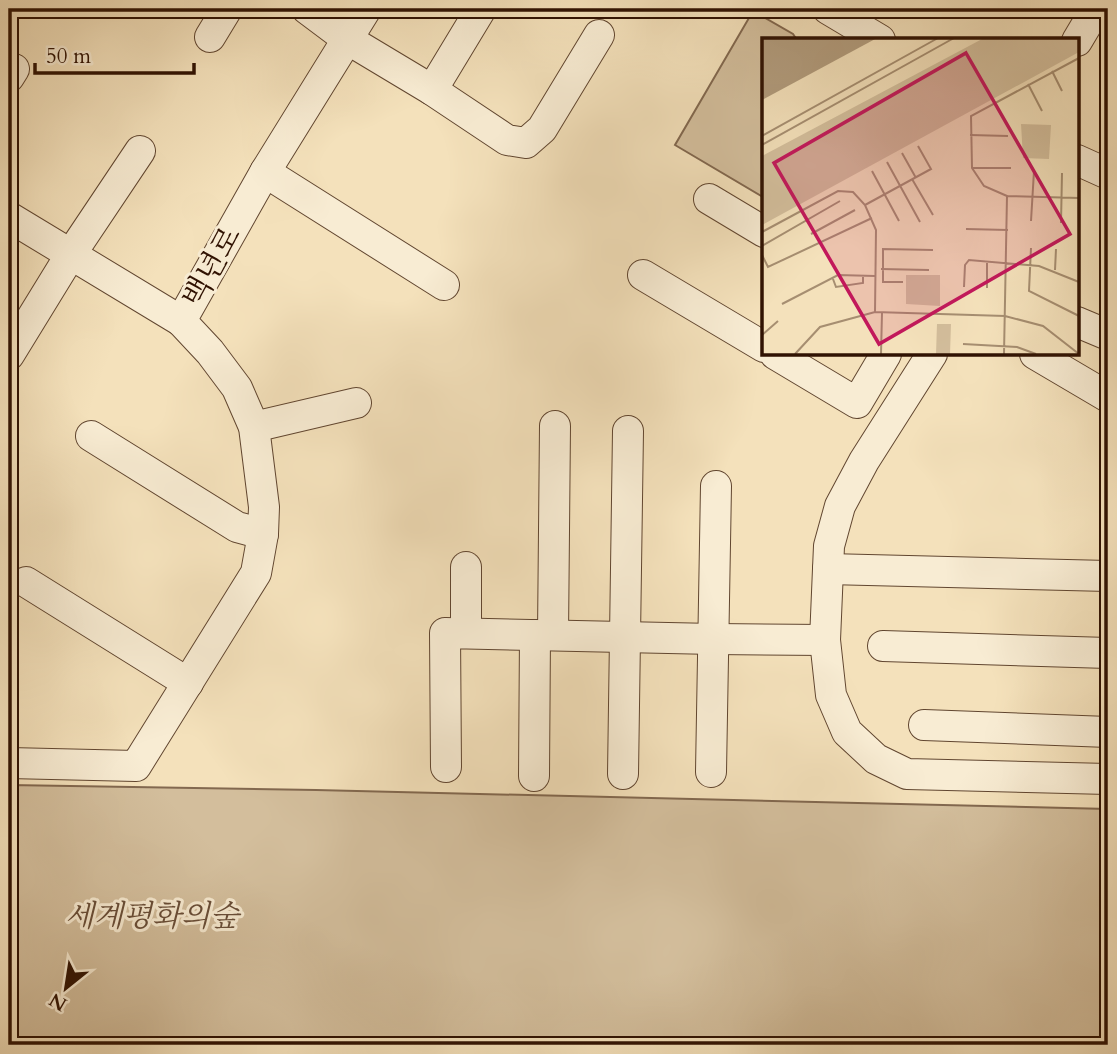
<svg xmlns="http://www.w3.org/2000/svg" width="1117" height="1054" viewBox="0 0 1117 1054" font-family="Cardo,'Noto Serif KR',serif">
  <style>
    .green { fill: #d3be9c; stroke: #82684f; stroke-width: 2 }
    .lines { fill: none; stroke-linecap: round; stroke-linejoin: round }
    .minor-casing { stroke: #614630; stroke-width: 32 }
    .minor { stroke: #f8ecd3; stroke-width: 30 }
    .labels { text-anchor: middle; dominant-baseline: central; stroke-width: 6; stroke-linejoin: round; paint-order: stroke }
    .street-label { font-size: 30px; fill: #301202; stroke: #f8ecd3 }
    .park-label { font-size: 30px; font-style: italic; fill: #694e38; stroke: #f8ecd3 }
    .inset-road { fill: none; stroke: #a68e71; stroke-width: 2 }
    .view { fill: #c2185b; fill-opacity: 0.15; stroke: #c2185b; stroke-width: 3.5 }
    .inset-edge { fill: none; stroke: #301202; stroke-width: 3.5 }
  </style>
  <rect width="100%" height="100%" fill="#f4e1bb"/>
  <filter id="stains"><feTurbulence type="fractalNoise" baseFrequency=".00286" numOctaves="4"/><feColorMatrix values="0 0 0 0 .2 0 0 0 0 .09 0 0 0 0 .02 0 0 0 .5 -.17"/></filter>
  <radialGradient id="worn" r=".72"><stop offset=".6" stop-color="#630" stop-opacity="0"/><stop offset="1" stop-color="#630" stop-opacity=".3"/></radialGradient>
  <g class="green">
    <path d="M 753,11 L 793,34 L 797,40 L 764,40 L 763,197 L 675,145 Z"/>
    <path d="M 9,446 L 14,450 L 17,473 L 9,487 Z"/>
    <path d="M 9,785 L 316,790 L 1108,809 L 1108,1045 L 9,1045 Z"/>
  </g>
  <g class="lines">
    <g class="minor-casing">
      <g id="minor">
        <path d="M 307,9 L 347,39 L 432,90 L 507,140 L 526,143 L 542,129 L 599,35"/>
        <path d="M 828,9 L 880,40"/>
        <path d="M 210,37 L 227,9"/>
        <path d="M 1077,41 L 1096,9"/>
        <path d="M 9,77 L 14,69"/>
        <path d="M 432,90 L 481,9"/>
        <path d="M 1077,160 L 1108,174"/>
        <path d="M 265,172 L 444,285"/>
        <path d="M 709,199 L 764,232"/>
        <path d="M 9,217 L 181,321"/>
        <path d="M 643,275 L 764,347"/>
        <path d="M 1077,322 L 1108,335"/>
        <path d="M 775,354 L 857,403 L 886,354"/>
        <path d="M 932,354 L 864,461 L 840,506 L 829,546 L 828,569 L 825,640 L 831,695 L 847,732 L 876,759 L 907,774 L 1108,779"/>
        <path d="M 1035,354 L 1108,397"/>
        <path d="M 9,355 L 71,254 L 140,151"/>
        <path d="M 254,427 L 356,403"/>
        <path d="M 91,436 L 237,527 L 263,534"/>
        <path d="M 828,569 L 1108,576"/>
        <path d="M 26,582 L 188,683"/>
        <path d="M 466,633 L 466,567"/>
        <path d="M 553,635 L 555,426"/>
        <path d="M 883,646 L 1108,653"/>
        <path d="M 924,725 L 1108,732"/>
        <path d="M 9,763 L 136,766 L 256,573 L 263,534 L 264,507 L 254,427 L 237,388 L 210,352 L 181,321 L 265,172 L 366,9"/>
        <path d="M 446,767 L 445,633 L 714,639 L 825,640"/>
        <path d="M 711,772 L 716,486"/>
        <path d="M 623,774 L 628,431"/>
        <path d="M 534,776 L 535,635"/>
      </g>
    </g>
    <use href="#minor" class="minor"/>
  </g>
  <g class="labels">
    <g class="street-label">
      <text transform="translate(212 267) rotate(-61)">백년로</text>
    </g>
    <g class="park-label">
      <text x="152" y="916">세계평화의숲</text>
    </g>
  </g>
  <g transform="translate(762 38)">
    <rect width="317" height="317" fill="#f4e1bb"/>
    <path d="M 222,0 L 317,0 L 317,14 L 0,187 L 0,118 ZM 259,86 L 289,87 L 287,121 L 261,120 ZM 144,237 L 178,237 L 178,268 L 144,266 ZM 175,286 L 189,286 L 188,316 L 174,316 Z" fill="#d3be9c"/>
    <path d="M 0,0 L 115,0 L 0,62 Z" fill="#b19b7c"/>
    <path class="inset-road" d="M 290,33 L 300,53M 266,46 L 280,73M 208,97 L 246,98M 0,98 L 176,0M 0,107 L 192,0M 140,115 L 154,140M 125,124 L 158,184M 210,130 L 249,130M 110,133 L 137,183M 150,141 L 171,177M 245,158 L 317,160M 103,167 L 169,131 L 156,108M 269,183 L 272,133M 299,185 L 300,135M 204,191 L 246,192M 0,194 L 76,153 L 91,154 L 103,167 L 114,192 L 113,274M 49,196 L 93,172M 0,208 L 78,163M 269,210 L 267,253 L 317,278M 0,217 L 6,229 L 110,180M 119,231 L 167,232M 293,232 L 294,211M 71,241 L 74,249 L 101,245 L 101,238M 141,244 L 121,244 L 121,211 L 171,212M 202,249 L 203,227 L 207,222 L 277,228 L 317,244M 225,250 L 225,223M 20,266 L 76,237 L 113,238M 0,297 L 16,283M 201,306 L 255,309 L 274,316M 33,316 L 58,289 L 113,274 L 243,278 L 281,288 L 317,316M 119,316 L 120,275M 242,316 L 245,158 L 222,148 L 210,130 L 209,78 L 317,20"/>
    <path class="view" d="M 204,15 L 308,196 L 117,306 L 12,125 Z"/>
    <rect width="317" height="317" class="inset-edge"/>
  </g>
  <rect width="1117" height="1054" fill="none" stroke="#f4e1bb" stroke-width="35"/>
  <rect x="10" y="10" width="1096" height="1033" fill="none" stroke="#301202" stroke-width="3.5"/>
  <rect x="18" y="18" width="1082" height="1019" fill="none" stroke="#301202" stroke-width="2"/>
  <g transform="translate(66 988) rotate(210)" stroke="#f8ecd3" stroke-width="5" paint-order="stroke">
  <path d="M0-5L12 26L0 18L-12 26Z" fill="#301202"/>
  <text y="-10" font-size="19" font-weight="bold" text-anchor="middle" fill="#301202">N</text>
  </g>
  <path d="M35 63v10h159v-10" fill="none" stroke="#301202" stroke-width="3.5"/>
  <text x="46" y="63" font-size="21" fill="#301202" stroke="#f8ecd3" stroke-width="5" paint-order="stroke">50 m</text>
  <rect width="100%" height="100%" filter="url(#stains)"/>
  <rect width="100%" height="100%" fill="url(#worn)"/>
</svg>
